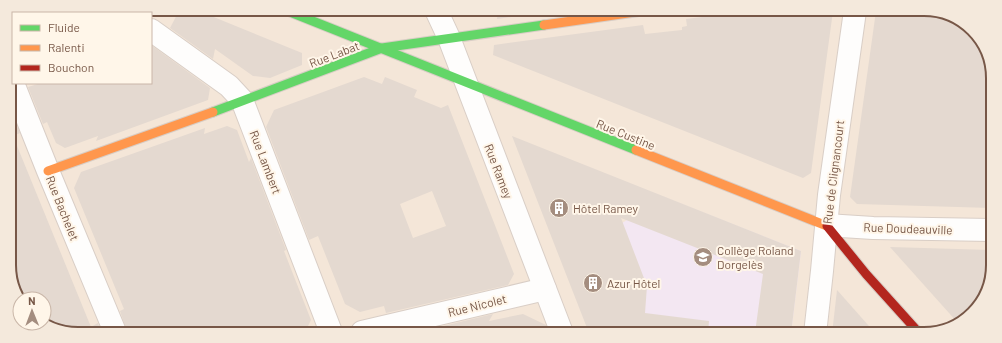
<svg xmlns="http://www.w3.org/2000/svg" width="1002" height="343" viewBox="0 0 1002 343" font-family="Barlow,sans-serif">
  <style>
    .residential { fill: #f4e6d8 }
    .education { fill: #f3e7f2 }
    .building { fill: #e4d9d0; fill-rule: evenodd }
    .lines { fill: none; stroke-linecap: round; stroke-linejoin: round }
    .street-casing { stroke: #d9cec6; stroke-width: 24 }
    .fast-casing { stroke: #d8cdc5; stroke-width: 11 }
    .slow-casing { stroke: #d8cdc5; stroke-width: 11 }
    .jam-casing { stroke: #d8cdc5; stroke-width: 11 }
    .street { stroke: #fefdfc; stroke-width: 22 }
    .fast { stroke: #63d668; stroke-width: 9 }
    .slow { stroke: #ff974d; stroke-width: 9 }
    .jam { stroke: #b3261e; stroke-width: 9 }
    .labels { text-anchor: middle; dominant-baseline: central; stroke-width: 4; stroke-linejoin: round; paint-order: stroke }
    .street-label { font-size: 12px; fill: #775747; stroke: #fff6e9 }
    .poi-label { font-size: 12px; fill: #775747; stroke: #fff6e9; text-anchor: start }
    .rim { fill: none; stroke: #775747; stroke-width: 2 }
  </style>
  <rect width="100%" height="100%" fill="#f8f1e8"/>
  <path class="residential" d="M 78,9 L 942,11 L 976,32 L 992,65 L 991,283 L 966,320 L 928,334 L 60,332 L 44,299 L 21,299 L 10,278 L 9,74 L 13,65 L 13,83 L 151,83 L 151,13 L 58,13 Z"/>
  <path class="education" d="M 641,188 L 801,251 L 791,334 L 635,333 L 598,238 L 627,220 Z"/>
  <g class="building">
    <path d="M 180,9 L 194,9 L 302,53 L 302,65 L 270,78 L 253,76 L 215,49 L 213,59 L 170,28 Z"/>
    <path d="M 498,10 L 558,10 L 497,19 Z"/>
    <path d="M 750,11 L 833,11 L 811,173 L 803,178 L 493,55 L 494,45 L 643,25 L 645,34 L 682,30 L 682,27 L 687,26 L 686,19 Z"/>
    <path d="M 876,11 L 942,11 L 968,28 L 989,70 L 992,71 L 991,208 L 857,204 L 850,197 Z"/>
    <path d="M 151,45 L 210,88 L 208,100 L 96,141 L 98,136 L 65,148 L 56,143 L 47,122 L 43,124 L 28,87 L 41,83 L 151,83 Z"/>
    <path d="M 364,77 L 382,84 L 385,77 L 417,90 L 414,97 L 441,108 L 448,105 L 514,274 L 508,285 L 386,313 L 384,306 L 360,312 L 345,304 L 318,236 L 309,240 L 266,127 L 274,110 ZM 432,191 L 446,226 L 413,238 L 400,204 Z"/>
    <path d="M 9,108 L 20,133 L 13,136 L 91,327 L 98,323 L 101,332 L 60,332 L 44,322 L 44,299 L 22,299 L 10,269 Z"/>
    <path d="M 227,126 L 237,130 L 249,162 L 251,158 L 286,250 L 284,251 L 311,320 L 307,328 L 288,332 L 127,332 L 120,311 L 124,309 L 74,188 L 81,172 L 205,128 L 204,134 Z"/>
    <path d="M 512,136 L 801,251 L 791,334 L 755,333 L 763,274 L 621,218 L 647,286 L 645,313 L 709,321 L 708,333 L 589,333 Z"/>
    <path d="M 890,247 L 991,250 L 991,283 L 966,320 L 958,323 Z"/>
    <path d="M 837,290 L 876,334 L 832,334 Z"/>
    <path d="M 493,314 L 489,321 L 523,314 L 546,325 L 549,333 L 414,333 Z"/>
  </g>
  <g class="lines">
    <g class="street-casing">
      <g id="street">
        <path d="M 122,9 L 128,13"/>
        <path d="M 436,10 L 449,38 L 562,333"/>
        <path d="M 151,30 L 229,86 L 242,100 L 331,332"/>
        <path d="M 13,83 L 48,171 L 115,332"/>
        <path d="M 826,225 L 873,228 L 991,230"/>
        <path d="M 362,332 L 545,289"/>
        <path d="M 815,334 L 822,271 L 829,195 L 855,11"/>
      </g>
    </g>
    <g class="fast-casing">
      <g id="fast">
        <path d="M 285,10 L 636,150"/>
        <path d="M 213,112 L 382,48 L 544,25"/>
      </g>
    </g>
    <g class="slow-casing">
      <g id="slow">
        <path d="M 544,25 L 642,11"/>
        <path d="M 636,150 L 827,226"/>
        <path d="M 48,171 L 213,112"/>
      </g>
    </g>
    <g class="jam-casing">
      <path id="jam" d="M 827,226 L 866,274 L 920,334"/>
    </g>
    <use href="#street" class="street"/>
    <use href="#fast" class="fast"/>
    <use href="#slow" class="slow"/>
    <use href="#jam" class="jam"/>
  </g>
  <defs>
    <g id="building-disc" transform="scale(1)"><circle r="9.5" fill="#a48d7f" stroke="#fff6e9"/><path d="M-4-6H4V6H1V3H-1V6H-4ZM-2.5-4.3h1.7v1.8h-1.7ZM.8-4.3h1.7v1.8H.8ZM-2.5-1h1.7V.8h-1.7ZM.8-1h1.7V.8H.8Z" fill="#fff"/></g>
    <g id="school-disc" transform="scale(1)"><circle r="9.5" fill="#a48d7f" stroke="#fff6e9"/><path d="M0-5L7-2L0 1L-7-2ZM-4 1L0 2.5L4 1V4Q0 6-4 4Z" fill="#fff"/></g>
  </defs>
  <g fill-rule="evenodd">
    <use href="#building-disc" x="559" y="208"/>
    <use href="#school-disc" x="703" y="257"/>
    <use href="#building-disc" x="593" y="283"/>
  </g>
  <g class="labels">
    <g class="street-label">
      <text transform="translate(334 54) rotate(-21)">Rue Labat</text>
      <text transform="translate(626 134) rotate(22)">Rue Custine</text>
      <text transform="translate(266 162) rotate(69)">Rue Lambert</text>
      <text transform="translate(499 171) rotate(69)">Rue Ramey</text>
      <text transform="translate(833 172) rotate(-83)">Rue de Clignancourt</text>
      <text transform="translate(63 208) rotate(68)">Rue Bachelet</text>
      <text transform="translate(908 228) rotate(2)">Rue Doudeauville</text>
      <text transform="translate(477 305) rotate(-14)">Rue Nicolet</text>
    </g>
    <g class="poi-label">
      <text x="573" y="208">Hôtel Ramey</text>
      <text x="717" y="250">Collège Roland<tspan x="717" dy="14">Dorgelès</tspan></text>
      <text x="607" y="283">Azur Hôtel</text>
    </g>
  </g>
  <path d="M0 0H1002V343H0ZM78 16H924A62 62 0 0 1 986 78V265A62 62 0 0 1 924 327H78A62 62 0 0 1 16 265V78A62 62 0 0 1 78 16Z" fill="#f4e9dc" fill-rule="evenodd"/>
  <path class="rim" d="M78 16H924A62 62 0 0 1 986 78V265A62 62 0 0 1 924 327H78A62 62 0 0 1 16 265V78A62 62 0 0 1 78 16Z"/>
  <rect x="12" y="12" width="140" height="72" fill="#fff6e9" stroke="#c9b6a8"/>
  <rect x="20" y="25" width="20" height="6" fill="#63d668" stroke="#c9b6a8"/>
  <text x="48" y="32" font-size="12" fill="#775747">Fluide</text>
  <rect x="20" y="45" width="20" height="6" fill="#ff974d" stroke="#c9b6a8"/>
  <text x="48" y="52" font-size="12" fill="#775747">Ralenti</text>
  <rect x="20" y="65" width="20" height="6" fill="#b3261e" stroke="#c9b6a8"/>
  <text x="48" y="72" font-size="12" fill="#775747">Bouchon</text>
  <g transform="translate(32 311) rotate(359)"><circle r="19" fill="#fff6e9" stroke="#c9b6a8"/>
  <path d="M0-3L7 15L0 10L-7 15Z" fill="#a48d7f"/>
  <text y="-6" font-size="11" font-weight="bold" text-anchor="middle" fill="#775747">N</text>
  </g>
</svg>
